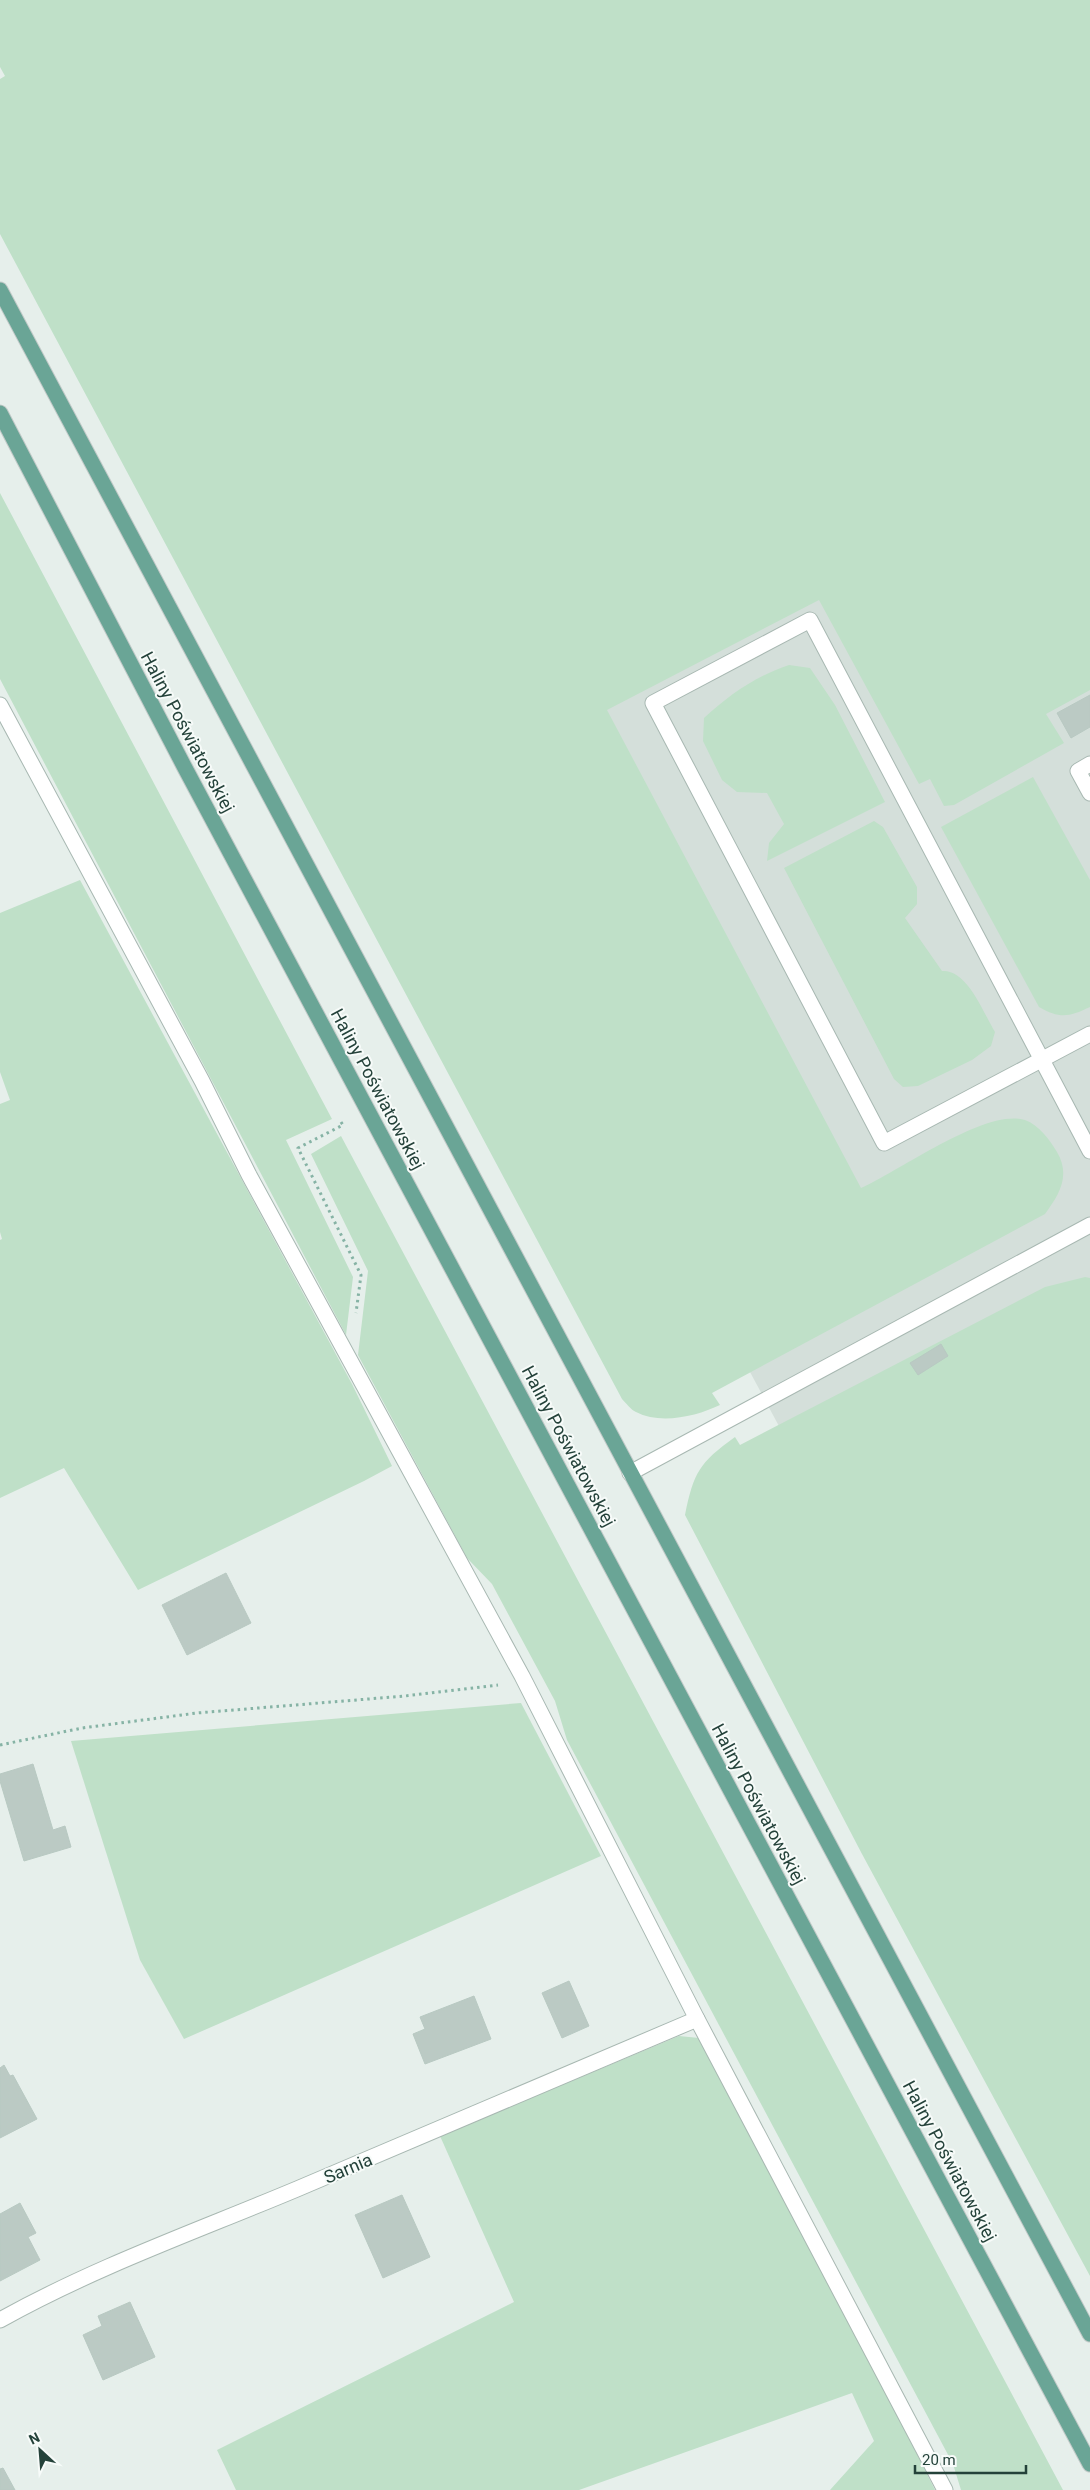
<svg xmlns="http://www.w3.org/2000/svg" width="1090" height="2490" viewBox="0 0 1090 2490" font-family="Roboto,sans-serif">
  <style>
    .built { fill: #d4dfda }
    .green { fill: #bfe0c8 }
    .building { fill: #bbcac4; stroke: #b8c9c2 }
    .lines { fill: none; stroke-linecap: round; stroke-linejoin: round }
    .minor-casing { stroke: #a8b8b2; stroke-width: 17 }
    .major-casing { stroke: #c2cac8; stroke-width: 17 }
    .path { stroke: #86b3a5; stroke-width: 3; stroke-dasharray: 2.5 4; stroke-linecap: butt }
    .minor { stroke: #fff; stroke-width: 15 }
    .major { stroke: #6aa596; stroke-width: 15 }
    .labels { text-anchor: middle; dominant-baseline: central; stroke-width: 4; stroke-linejoin: round; paint-order: stroke }
    .street-label { font-size: 18px; fill: #24423a; stroke: #f7fbf9 }
  </style>
  <rect width="100%" height="100%" fill="#e6efeb"/>
  <path class="built" d="M 834,557 L 1090,669 L 1090,2123 L 817,1497 L 750,1372 L 390,780 Z"/>
  <g class="green">
    <path d="M 0,0 L 1090,0 L 1090,690 L 1046,714 L 1064,743 L 954,805 L 944,806 L 930,779 L 919,784 L 819,600 L 607,710 L 861,1188 C 900,1171 985,1108 1025,1120 C 1039,1125 1050,1140 1057,1152 C 1071,1176 1059,1195 1045,1214 L 712,1393 L 720,1405 C 697,1416 661,1425 636,1412 C 631,1410 626,1403 622,1399 L 0,234 L 0,79 L 5,76 L 0,67 Z"/>
    <path d="M 0,493 L 332,1119 L 286,1140 L 353,1277 L 346,1335 L 0,679 Z"/>
    <path d="M 789,665 L 810,668 L 835,705 L 885,802 L 767,861 L 769,843 L 784,824 L 767,793 L 737,792 L 722,780 L 703,741 L 704,718 C 729,695 756,676 789,665 Z"/>
    <path d="M 1033,777 L 1090,880 L 1090,1007 C 1069,1017 1060,1019 1039,1007 L 941,827 Z"/>
    <path d="M 874,821 L 883,827 L 917,887 L 917,904 L 905,918 L 942,971 C 967,969 983,1012 995,1032 L 991,1046 L 972,1060 L 918,1086 L 903,1087 L 894,1079 L 784,868 Z"/>
    <path d="M 80,880 L 352,1384 L 392,1466 L 364,1481 L 138,1590 L 64,1468 L 0,1498 L 0,1240 L 2,1239 L 0,1232 L 0,1104 L 10,1100 L 0,1072 L 0,913 Z"/>
    <path d="M 341,1136 L 1063,2490 L 961,2490 L 953,2464 L 567,1740 L 555,1701 L 492,1584 L 467,1558 L 358,1355 L 368,1271 L 311,1154 Z"/>
    <path d="M 1085,1277 L 1090,1278 L 1090,2276 L 862,1854 L 685,1515 C 694,1472 699,1463 735,1437 L 740,1445 L 1045,1287 Z"/>
    <path d="M 521,1703 L 601,1856 L 184,2039 L 140,1960 L 71,1741 Z"/>
    <path d="M 679,2036 L 699,2038 L 881,2383 L 935,2490 L 830,2490 L 874,2441 L 852,2393 L 579,2490 L 236,2490 L 217,2450 L 514,2302 L 440,2136 Z"/>
  </g>
  <g class="building">
    <path d="M 1090,695 L 1090,727 L 1071,738 L 1057,713 Z"/>
    <path d="M 941,1344 L 948,1356 L 918,1375 L 910,1363 Z"/>
    <path d="M 226,1573 L 251,1623 L 187,1655 L 162,1605 Z"/>
    <path d="M 33,1764 L 53,1830 L 65,1826 L 71,1847 L 24,1861 L 0,1781 L 0,1774 Z"/>
    <path d="M 569,1981 L 589,2026 L 562,2038 L 542,1993 Z"/>
    <path d="M 474,1996 L 491,2039 L 425,2064 L 413,2034 L 425,2029 L 420,2017 Z"/>
    <path d="M 4,2065 L 10,2076 L 13,2075 L 37,2119 L 0,2138 L 0,2068 Z"/>
    <path d="M 402,2195 L 430,2257 L 383,2278 L 355,2215 Z"/>
    <path d="M 20,2203 L 36,2233 L 28,2237 L 40,2260 L 0,2281 L 0,2214 Z"/>
    <path d="M 130,2302 L 155,2357 L 103,2380 L 83,2335 L 102,2326 L 98,2316 Z"/>
    <path d="M 3,2468 L 15,2490 L 0,2490 L 0,2469 Z"/>
  </g>
  <g class="lines">
    <g class="minor-casing">
      <g id="minor">
        <path d="M 0,705 L 202,1081 L 249,1175 L 522,1676 L 697,2019 L 945,2490"/>
        <path d="M 1090,764 L 1078,771 L 1090,793"/>
        <path d="M 1090,1034 L 884,1143 L 653,703 L 810,620 L 1090,1151"/>
        <path d="M 630,1473 L 1090,1225"/>
        <path d="M 0,2320 C 95,2267 197,2231 297,2189 C 431,2133 564,2076 697,2019"/>
      </g>
    </g>
    <g class="major-casing">
      <g id="major">
        <path d="M 0,290 L 1090,2334"/>
        <path d="M 0,413 L 185,768 L 1090,2464"/>
      </g>
    </g>
    <g class="path">
      <path d="M 341,1122 L 343,1125 L 298,1148 L 361,1275 L 356,1313"/>
      <path d="M 0,1745 L 82,1728 L 197,1713 L 405,1696 L 498,1685"/>
    </g>
    <use href="#minor" class="minor"/>
    <use href="#major" class="major"/>
  </g>
  <g class="labels">
    <g class="street-label">
      <text transform="translate(188 732) rotate(62)">Haliny Poświatowskiej</text>
      <text transform="translate(378 1089) rotate(62)">Haliny Poświatowskiej</text>
      <text transform="translate(569 1446) rotate(62)">Haliny Poświatowskiej</text>
      <text transform="translate(759 1804) rotate(62)">Haliny Poświatowskiej</text>
      <text transform="translate(950 2161) rotate(62)">Haliny Poświatowskiej</text>
      <text transform="translate(348 2168) rotate(-23)">Sarnia</text>
    </g>
  </g>
  <g transform="translate(40 2450) rotate(334)" stroke="#f7fbf9" stroke-width="4" paint-order="stroke">
  <path d="M0-4L9 19L0 12L-9 19Z" fill="#24423a"/>
  <text y="-8" font-size="14" font-weight="bold" text-anchor="middle" fill="#24423a">N</text>
  </g>
  <path d="M915 2465v8h111v-8" fill="none" stroke="#24423a" stroke-width="2.5"/>
  <text x="922" y="2465" font-size="15" fill="#24423a" stroke="#f7fbf9" stroke-width="4" paint-order="stroke">20 m</text>
</svg>
